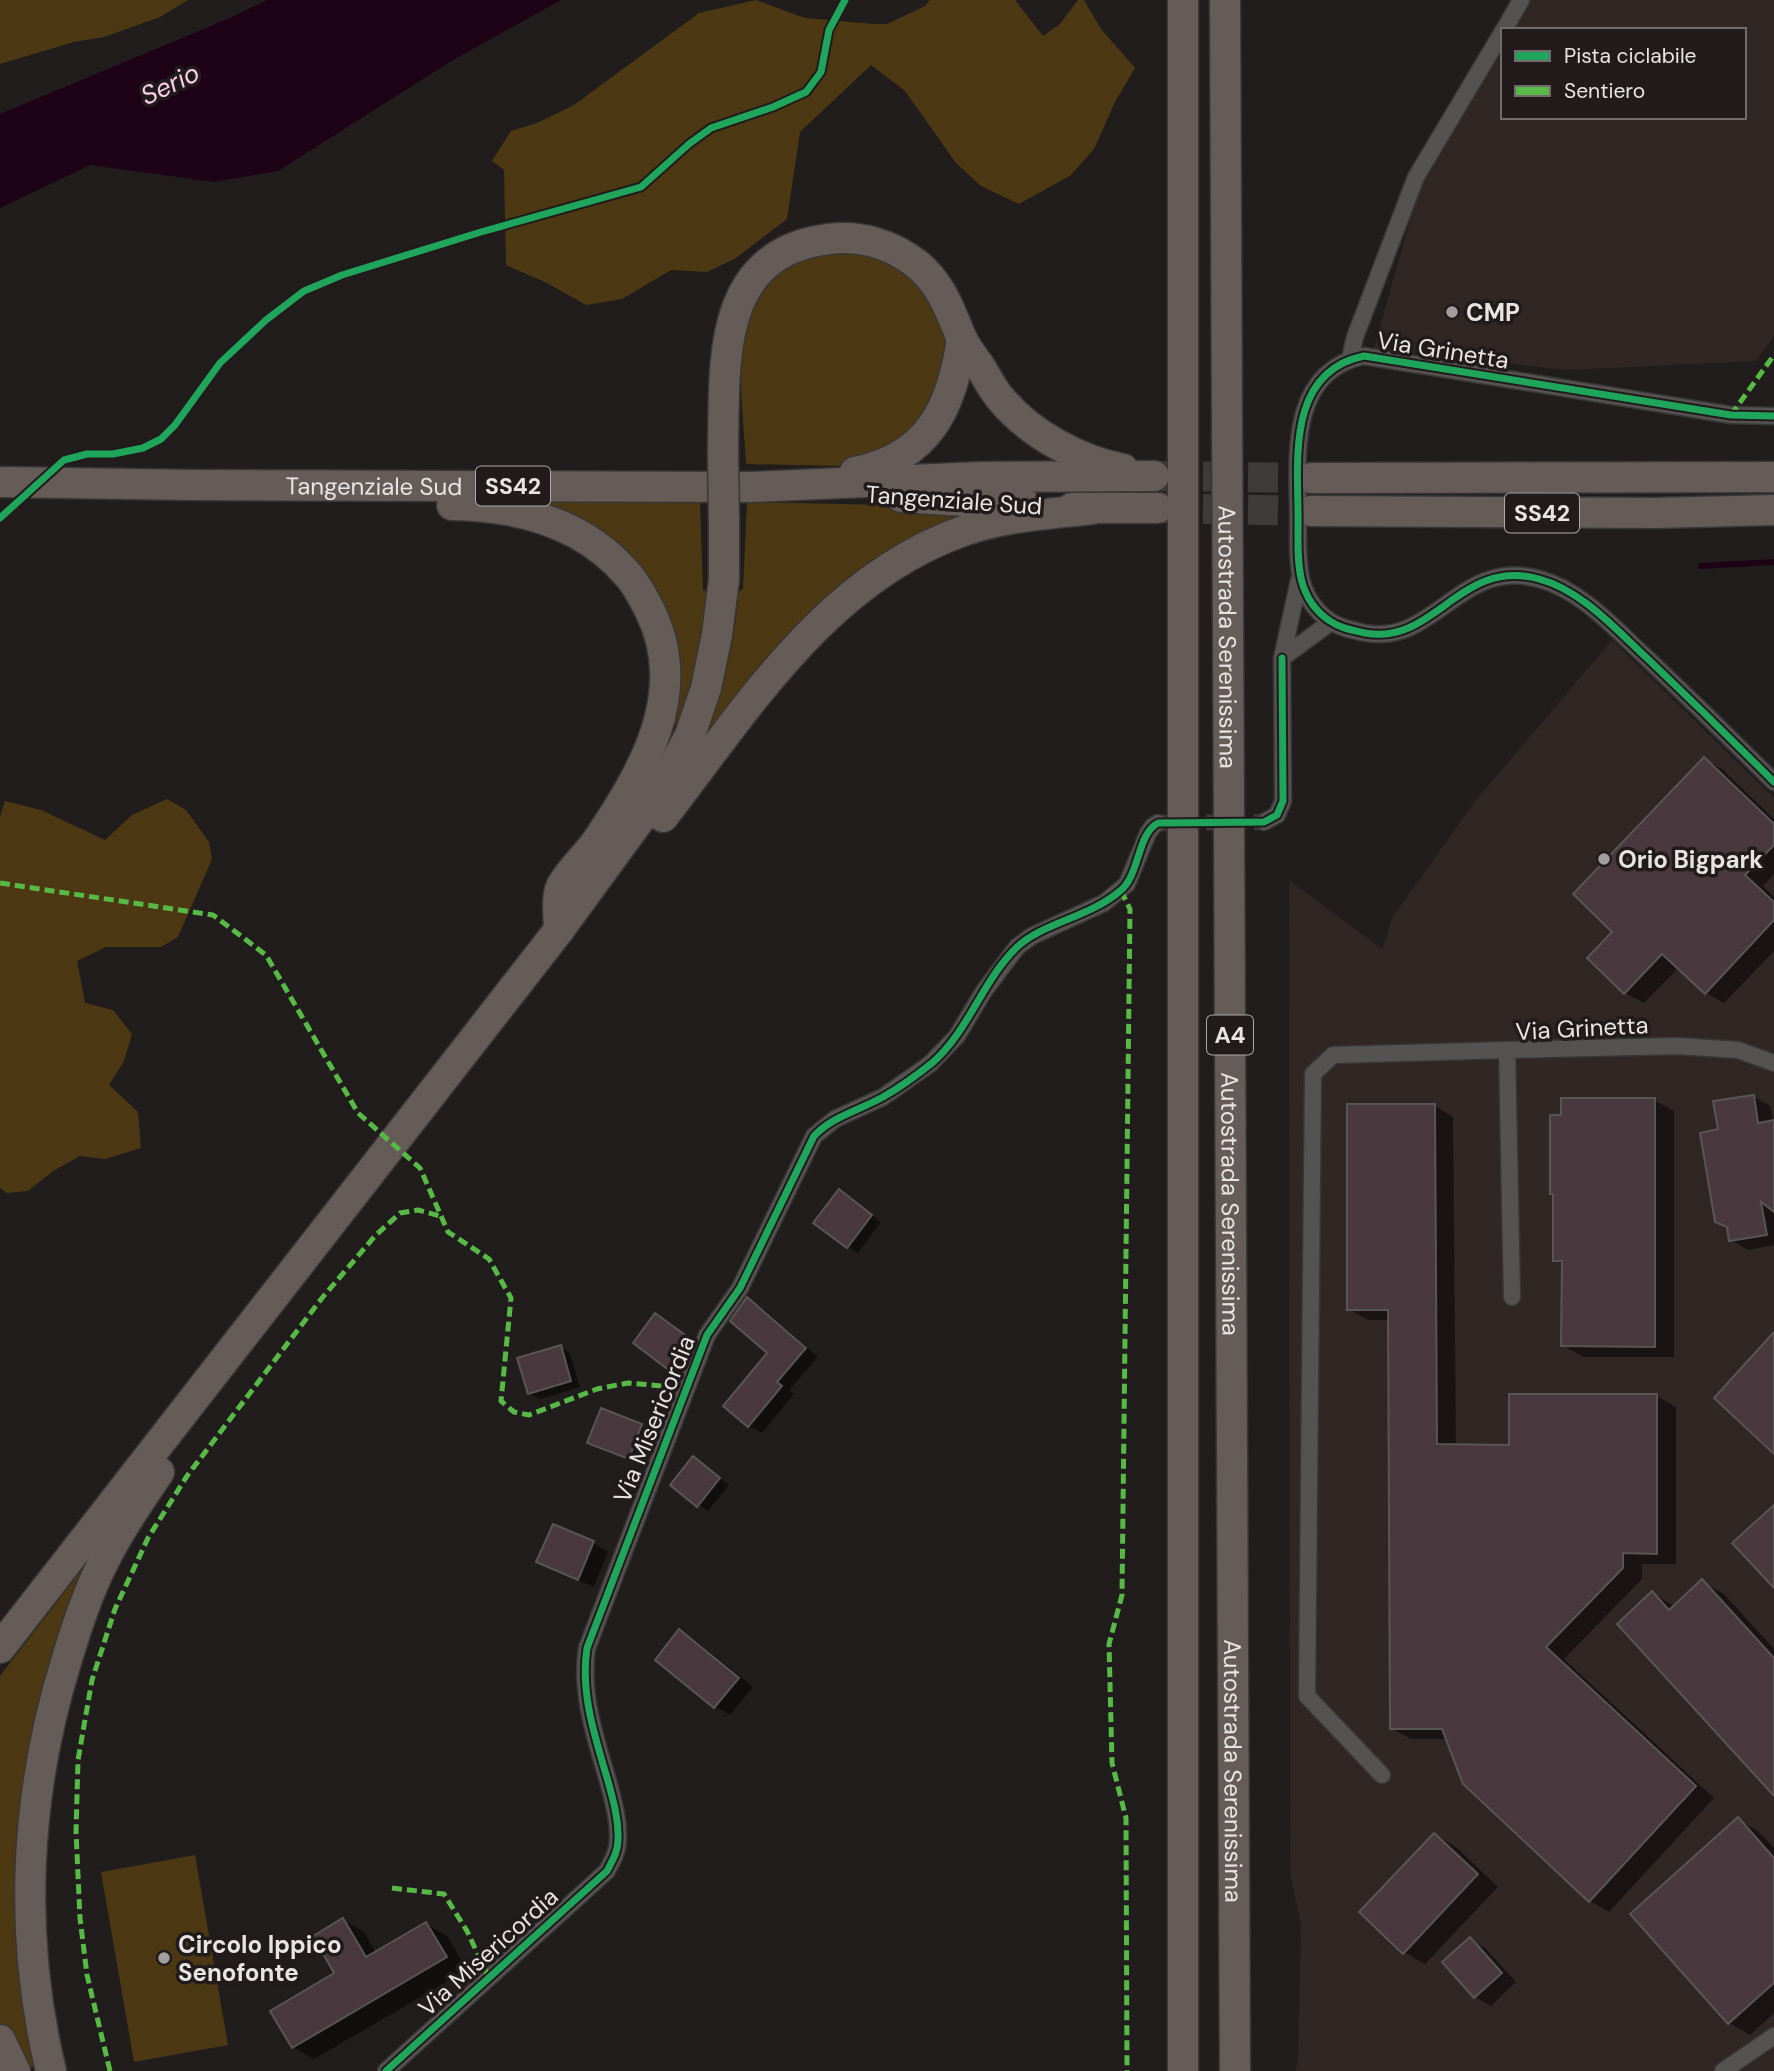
<svg xmlns="http://www.w3.org/2000/svg" width="1774" height="2071" viewBox="0 0 1774 2071" font-family="'DM Sans',sans-serif">
  <style>
    .built { fill: #302624 }
    .green { fill: #4c3914 }
    .water { fill: #1e0316 }
    .shadow { fill: #0007 }
    .lines { fill: none; stroke-linecap: round; stroke-linejoin: round }
    .stream { stroke: #1e0316; stroke-width: 6 }
    .building { fill: #49383d; stroke: #585655; stroke-width: 2 }
    .street-tunnel { stroke: #3e3b3a; stroke-width: 16; stroke-dasharray: 16 8; stroke-linecap: butt }
    .highway-tunnel { stroke: #3e3b3a; stroke-width: 30; stroke-dasharray: 30 15; stroke-linecap: butt }
    .street-casing { stroke: #393736; stroke-width: 19 }
    .highway-casing { stroke: #393736; stroke-width: 33 }
    .street { stroke: #555352; stroke-width: 16 }
    .highway { stroke: #655c58; stroke-width: 30 }
    .highway-bridge-casing { stroke: #393736; stroke-width: 33; stroke-linecap: butt }
    .highway-bridge { stroke: #655c58; stroke-width: 30 }
    .quiet { stroke: #58b947; stroke-width: 5; stroke-dasharray: 10 5; stroke-linecap: butt }
    .cycleway-casing { stroke: #211c1b; stroke-width: 11 }
    .cycleway { stroke: #20a55d; stroke-width: 7 }
    .poi-dot { fill: #a29e9e; stroke: #211c1b; stroke-width: 2.5 }
    .labels { text-anchor: middle; dominant-baseline: central; stroke-width: 7; stroke-linejoin: round; paint-order: stroke }
    .shield { fill: #211c1b; stroke: #aca8a8; stroke-width: 2 }
    .shield-label { font-size: 23px; font-weight: bold; fill: #e8e4e4 }
    .poi-label { font-size: 24px; font-weight: bold; fill: #e8e4e4; stroke: #211c1b; text-anchor: start }
    .street-label { font-size: 24px; fill: #e8e4e4; stroke: #211c1b }
    .water-label { font-size: 26px; font-style: italic; fill: #facde9; stroke: #211c1b }
  </style>
  <rect width="100%" height="100%" fill="#201d1c"/>
  <g class="built">
    <path d="M 1530,0 L 1774,0 L 1774,336 L 1756,361 L 1566,370 L 1374,348 L 1423,174 L 1503,45 L 1503,117 L 1744,117 L 1744,30 L 1512,30 Z"/>
    <path d="M 1612,640 L 1774,798 L 1774,2071 L 1295,2071 L 1298,2061 L 1301,1926 L 1290,1873 L 1289,880 L 1382,949 L 1392,918 L 1476,800 Z"/>
  </g>
  <g class="green">
    <path d="M 0,0 L 188,0 L 160,17 L 104,37 L 74,42 L 0,64 Z"/>
    <path d="M 756,0 L 805,18 L 874,24 L 887,24 L 925,6 L 930,0 L 1015,0 L 1043,36 L 1060,24 L 1078,0 L 1084,0 L 1101,29 L 1135,68 L 1115,102 L 1094,149 L 1071,175 L 1019,204 L 981,186 L 956,163 L 905,91 L 871,65 L 800,132 L 787,219 L 736,258 L 707,272 L 671,270 L 622,299 L 586,305 L 547,283 L 506,265 L 504,170 L 492,161 L 511,131 L 537,123 L 574,105 L 699,13 Z"/>
    <path d="M 852,252 L 885,260 L 911,276 L 941,316 L 948,345 L 949,362 L 917,434 L 864,462 L 839,466 L 746,464 C 743,399 722,291 799,262 C 816,255 834,254 852,252 Z"/>
    <path d="M 535,501 L 700,503 L 703,590 L 707,591 L 701,642 L 683,710 L 665,745 L 665,622 Z"/>
    <path d="M 747,502 L 984,507 L 955,522 L 705,739 C 722,691 736,643 738,592 L 743,589 Z"/>
    <path d="M 167,799 L 186,810 L 209,842 L 212,859 L 178,937 L 161,947 L 106,947 L 77,961 L 85,1003 L 113,1010 L 132,1034 L 124,1061 L 109,1085 L 138,1112 L 141,1148 L 105,1159 L 80,1156 L 53,1171 L 28,1191 L 7,1193 L 0,1188 L 0,817 L 5,801 L 41,810 L 105,840 L 132,815 Z"/>
    <path d="M 101,1545 L 37,1750 L 44,2064 L 17,2071 L 0,2071 L 0,1676 Z"/>
    <path d="M 195,1855 L 228,2045 L 134,2062 L 101,1872 Z"/>
  </g>
  <path class="water" d="M 267,0 L 561,0 L 453,60 L 278,171 L 214,182 L 90,165 L 0,208 L 0,114 L 230,18 Z"/>
  <g class="shadow">
    <path d="M 1704,759 L 1723,770 L 1774,819 L 1774,874 L 1763,886 L 1774,897 L 1774,951 L 1724,1003 L 1706,993 L 1679,967 L 1644,1003 L 1625,993 L 1615,932 Z"/>
    <path d="M 1753,1096 L 1770,1106 L 1774,1122 L 1774,1245 L 1748,1250 L 1731,1240 L 1720,1131 Z"/>
    <path d="M 1654,1100 L 1674,1111 L 1674,1357 L 1583,1357 L 1563,1345 L 1563,1264 L 1555,1260 L 1555,1196 L 1551,1193 Z"/>
    <path d="M 1434,1105 L 1453,1117 L 1456,1446 L 1511,1446 L 1657,1396 L 1676,1407 L 1676,1564 L 1642,1564 L 1642,1579 L 1564,1659 L 1714,1798 L 1609,1912 L 1590,1901 L 1448,1739 L 1411,1739 L 1391,1728 L 1390,1320 L 1368,1320 L 1349,1309 Z"/>
    <path d="M 849,1197 L 881,1222 L 858,1253 L 848,1247 Z"/>
    <path d="M 747,1299 L 760,1306 L 818,1357 L 789,1390 L 794,1394 L 762,1433 L 749,1426 L 769,1353 Z"/>
    <path d="M 665,1321 L 701,1347 L 680,1375 L 671,1370 Z"/>
    <path d="M 560,1347 L 570,1353 L 580,1387 L 540,1399 L 529,1393 Z"/>
    <path d="M 602,1411 L 651,1432 L 639,1464 L 589,1442 Z"/>
    <path d="M 694,1459 L 729,1485 L 708,1511 L 673,1485 Z"/>
    <path d="M 593,1543 L 608,1552 L 594,1587 L 539,1562 Z"/>
    <path d="M 1703,1582 L 1724,1594 L 1774,1649 L 1774,1794 L 1653,1593 L 1675,1607 Z"/>
    <path d="M 680,1631 L 695,1640 L 753,1687 L 730,1715 L 715,1706 Z"/>
    <path d="M 1739,1820 L 1759,1832 L 1774,1848 L 1774,2013 L 1750,2035 L 1729,2023 Z"/>
    <path d="M 1435,1835 L 1456,1847 L 1498,1887 L 1425,1964 L 1404,1952 Z"/>
    <path d="M 343,1920 L 364,1932 L 376,1953 L 426,1924 L 447,1936 L 467,1970 L 314,2059 L 293,2047 L 337,1974 Z"/>
    <path d="M 1470,1939 L 1485,1948 L 1516,1982 L 1491,2006 L 1475,1997 Z"/>
  </g>
  <g class="lines">
    <path class="stream" d="M 1701,566 L 1774,562"/>
  </g>
  <g class="building">
    <path d="M 1704,757 L 1774,824 L 1774,845 L 1745,875 L 1774,902 L 1774,920 L 1705,994 L 1662,954 L 1624,994 L 1587,958 L 1612,932 L 1573,894 Z"/>
    <path d="M 1754,1095 L 1758,1123 L 1774,1120 L 1774,1212 L 1761,1202 L 1767,1235 L 1729,1241 L 1727,1227 L 1715,1222 L 1700,1133 L 1718,1129 L 1713,1101 Z"/>
    <path d="M 1561,1098 L 1655,1098 L 1655,1347 L 1561,1346 L 1562,1261 L 1553,1261 L 1553,1194 L 1550,1194 L 1550,1115 L 1561,1115 Z"/>
    <path d="M 1347,1104 L 1435,1104 L 1437,1444 L 1509,1445 L 1509,1394 L 1657,1394 L 1657,1554 L 1623,1553 L 1623,1568 L 1546,1647 L 1696,1786 L 1589,1902 L 1463,1784 L 1442,1729 L 1390,1729 L 1388,1310 L 1347,1310 Z"/>
    <path d="M 839,1189 L 872,1215 L 847,1248 L 813,1223 Z"/>
    <path d="M 747,1297 L 806,1348 L 777,1382 L 782,1386 L 748,1427 L 723,1406 L 767,1353 L 730,1321 Z"/>
    <path d="M 655,1313 L 692,1340 L 670,1371 L 633,1343 Z"/>
    <path d="M 1774,1332 L 1774,1454 L 1714,1398 Z"/>
    <path d="M 561,1345 L 571,1381 L 528,1394 L 517,1358 Z"/>
    <path d="M 601,1408 L 642,1424 L 629,1459 L 587,1443 Z"/>
    <path d="M 693,1456 L 720,1478 L 697,1507 L 670,1485 Z"/>
    <path d="M 1774,1505 L 1774,1588 L 1732,1543 Z"/>
    <path d="M 553,1524 L 594,1541 L 578,1580 L 536,1562 Z"/>
    <path d="M 1702,1579 L 1774,1658 L 1774,1796 L 1617,1624 L 1652,1591 L 1669,1610 Z"/>
    <path d="M 679,1629 L 739,1678 L 714,1708 L 655,1660 Z"/>
    <path d="M 1738,1817 L 1774,1858 L 1774,1983 L 1728,2024 L 1630,1914 Z"/>
    <path d="M 1434,1833 L 1478,1874 L 1403,1954 L 1359,1912 Z"/>
    <path d="M 343,1918 L 366,1957 L 426,1922 L 447,1957 L 292,2048 L 270,2011 L 334,1973 L 313,1936 Z"/>
    <path d="M 1470,1937 L 1502,1973 L 1474,1998 L 1442,1962 Z"/>
  </g>
  <g class="lines">
    <path class="street-tunnel" d="M 1158,823 L 1264,822"/>
    <g class="highway-tunnel">
      <path d="M 1158,476 L 1312,478"/>
      <path d="M 1158,508 L 1311,511"/>
    </g>
    <g class="street-casing">
      <g id="street">
        <path d="M 1504,30 L 1521,0"/>
        <path d="M 1350,359 L 1355,337 L 1416,177 L 1503,31"/>
        <path d="M 1774,416 L 1731,415 L 1364,356 C 1290,371 1297,453 1298,510 C 1299,551 1291,595 1330,621 C 1340,628 1352,630 1365,633 C 1435,646 1460,557 1539,579 C 1582,590 1617,631 1649,660 C 1691,700 1733,741 1774,782"/>
        <path d="M 1299,580 L 1282,658 L 1331,622"/>
        <path d="M 1264,822 L 1277,815 L 1283,801 L 1282,658"/>
        <path d="M 1512,1297 L 1507,1050 L 1678,1046 L 1738,1050 L 1774,1063"/>
        <path d="M 1382,1775 L 1307,1696 L 1313,1074 L 1333,1055 L 1507,1050"/>
        <path d="M 386,2071 L 607,1871 C 612,1861 618,1852 618,1840 C 619,1820 613,1800 608,1781 C 595,1737 580,1693 587,1648 L 707,1335 L 740,1288 L 814,1136 L 835,1119 L 883,1097 L 930,1064 L 957,1036 L 984,991 L 1017,947 L 1032,936 L 1104,903 L 1127,884 L 1148,833 L 1153,826 L 1158,823"/>
        <path d="M 1723,2071 L 1774,2036"/>
      </g>
    </g>
    <g class="highway-casing">
      <g id="highway">
        <path d="M 1183,0 L 1183,2071"/>
        <path id="s1" d="M 1225,0 L 1235,2071"/>
        <path d="M 723,449 C 725,363 715,253 829,239 C 862,235 893,245 918,265 C 941,284 950,310 961,337 C 966,348 974,358 981,368 C 987,378 993,390 1001,399 C 1030,434 1078,460 1123,469"/>
        <path d="M 855,472 C 929,458 952,407 962,339"/>
        <path d="M 1312,478 L 1774,477"/>
        <path id="s2" d="M 0,482 L 194,485 L 751,487 L 981,477 L 1154,476"/>
        <path d="M 901,497 L 1026,505"/>
        <path d="M 452,505 C 518,506 584,523 628,575 C 637,585 644,599 650,611 C 691,693 642,774 597,841 C 588,854 566,875 561,887 C 556,898 559,918 559,930"/>
        <path d="M 1072,508 L 1158,508"/>
        <path d="M 1311,511 L 1654,513 L 1774,510"/>
        <path d="M 663,817 C 748,707 828,577 966,530 C 1007,516 1050,514 1092,509"/>
        <path d="M 0,1648 L 559,930 L 662,789 L 690,735 L 706,688 L 717,635 L 724,579 L 724,520"/>
        <path d="M 0,2040 L 15,2071"/>
        <path d="M 51,2071 C 18,1935 25,1795 66,1662 C 77,1626 88,1591 106,1557 C 121,1527 140,1500 159,1472"/>
      </g>
    </g>
    <use href="#street" class="street"/>
    <use href="#highway" class="highway"/>
    <g class="highway-bridge-casing">
      <path id="highway-bridge" d="M 723,449 L 724,520"/>
    </g>
    <use href="#highway-bridge" class="highway-bridge"/>
    <g class="quiet">
      <path d="M 1731,415 L 1774,355"/>
      <path d="M 0,883 L 213,915 L 266,955 L 358,1113 L 420,1168 L 448,1232 L 489,1259 L 511,1298 L 501,1401 L 514,1412 L 529,1415 L 597,1389 L 628,1383 L 686,1388"/>
      <path d="M 1121,891 L 1130,909 L 1122,1595 L 1109,1644 L 1112,1763 L 1126,1818 L 1127,2071"/>
      <path d="M 392,1888 L 444,1894 L 467,1931 L 489,1978"/>
      <path d="M 110,2071 L 87,1975 L 80,1918 L 76,1832 L 78,1760 L 92,1680 L 115,1609 L 148,1538 L 187,1476 L 322,1298 L 375,1236 L 400,1213 L 418,1210 L 440,1216"/>
    </g>
    <g class="cycleway-casing">
      <g id="cycleway">
        <path d="M 1774,416 L 1731,415 L 1364,356 C 1290,371 1297,453 1298,510 C 1299,551 1291,595 1330,621 C 1340,628 1352,630 1365,633 C 1435,646 1460,557 1539,579 C 1582,590 1617,631 1649,660 C 1691,700 1733,741 1774,782"/>
        <path d="M 0,518 L 64,460 L 87,454 L 113,454 L 143,448 L 161,439 L 175,425 L 220,363 L 266,320 L 304,291 L 342,275 L 481,232 L 641,187 L 689,144 L 711,128 L 773,107 L 806,92 L 821,72 L 829,30 L 845,0"/>
        <path d="M 386,2071 L 607,1871 C 612,1861 618,1852 618,1840 C 619,1820 613,1800 608,1781 C 595,1737 580,1693 587,1648 L 707,1335 L 740,1288 L 814,1136 C 833,1116 860,1110 883,1097 C 899,1088 917,1075 932,1063 C 969,1031 982,981 1017,947 C 1042,923 1090,917 1120,891 C 1140,875 1137,834 1158,823 L 1264,822 L 1277,815 L 1283,801 L 1282,658"/>
      </g>
    </g>
    <use href="#cycleway" class="cycleway"/>
  </g>
  <g class="poi-dot">
    <circle cx="1452" cy="312" r="7"/>
    <circle cx="1604" cy="859" r="7"/>
    <circle cx="164" cy="1958" r="7"/>
  </g>
  <g class="labels">
    <g class="shield">
      <rect x="476" y="466.5" width="74" height="39" rx="5"/>
      <rect x="1505" y="493.5" width="74" height="39" rx="5"/>
      <rect x="1207" y="1015.5" width="46" height="39" rx="5"/>
    </g>
    <g class="shield-label">
      <text x="513" y="486">SS42</text>
      <text x="1542" y="513">SS42</text>
      <text x="1230" y="1035">A4</text>
    </g>
    <g class="poi-label">
      <text x="1466" y="312">CMP</text>
      <text x="1618" y="859">Orio Bigpark</text>
      <text x="178" y="1944">Circolo Ippico<tspan x="178" dy="28">Senofonte</tspan></text>
    </g>
    <g class="street-label">
      <text transform="translate(1443 350) rotate(9)">Via Grinetta</text>
      <text stroke="none"><textPath href="#s2" startOffset="374">Tangenziale Sud</textPath></text>
      <text transform="translate(954 500) rotate(4)">Tangenziale Sud</text>
      <text stroke="none"><textPath href="#s1" startOffset="637">Autostrada Serenissima</textPath></text>
      <text transform="translate(1582 1028) rotate(-3)">Via Grinetta</text>
      <text stroke="none"><textPath href="#s1" startOffset="1204">Autostrada Serenissima</textPath></text>
      <text transform="translate(654 1419) rotate(-68)">Via Misericordia</text>
      <text stroke="none"><textPath href="#s1" startOffset="1771">Autostrada Serenissima</textPath></text>
      <text transform="translate(488 1952) rotate(-42)">Via Misericordia</text>
    </g>
    <g class="water-label">
      <text transform="translate(170 84) rotate(-26)">Serio</text>
    </g>
  </g>
  <rect x="1501" y="28" width="245" height="91" fill="#211c1b" stroke="#716c6b" stroke-width="2"/>
  <rect x="1515" y="51" width="35" height="10" fill="#20a55d" stroke="#716c6b" stroke-width="2"/>
  <text x="1564" y="63" font-size="21" fill="#e8e4e4">Pista ciclabile</text>
  <rect x="1515" y="86" width="35" height="10" fill="#58b947" stroke="#716c6b" stroke-width="2"/>
  <text x="1564" y="98" font-size="21" fill="#e8e4e4">Sentiero</text>
</svg>
